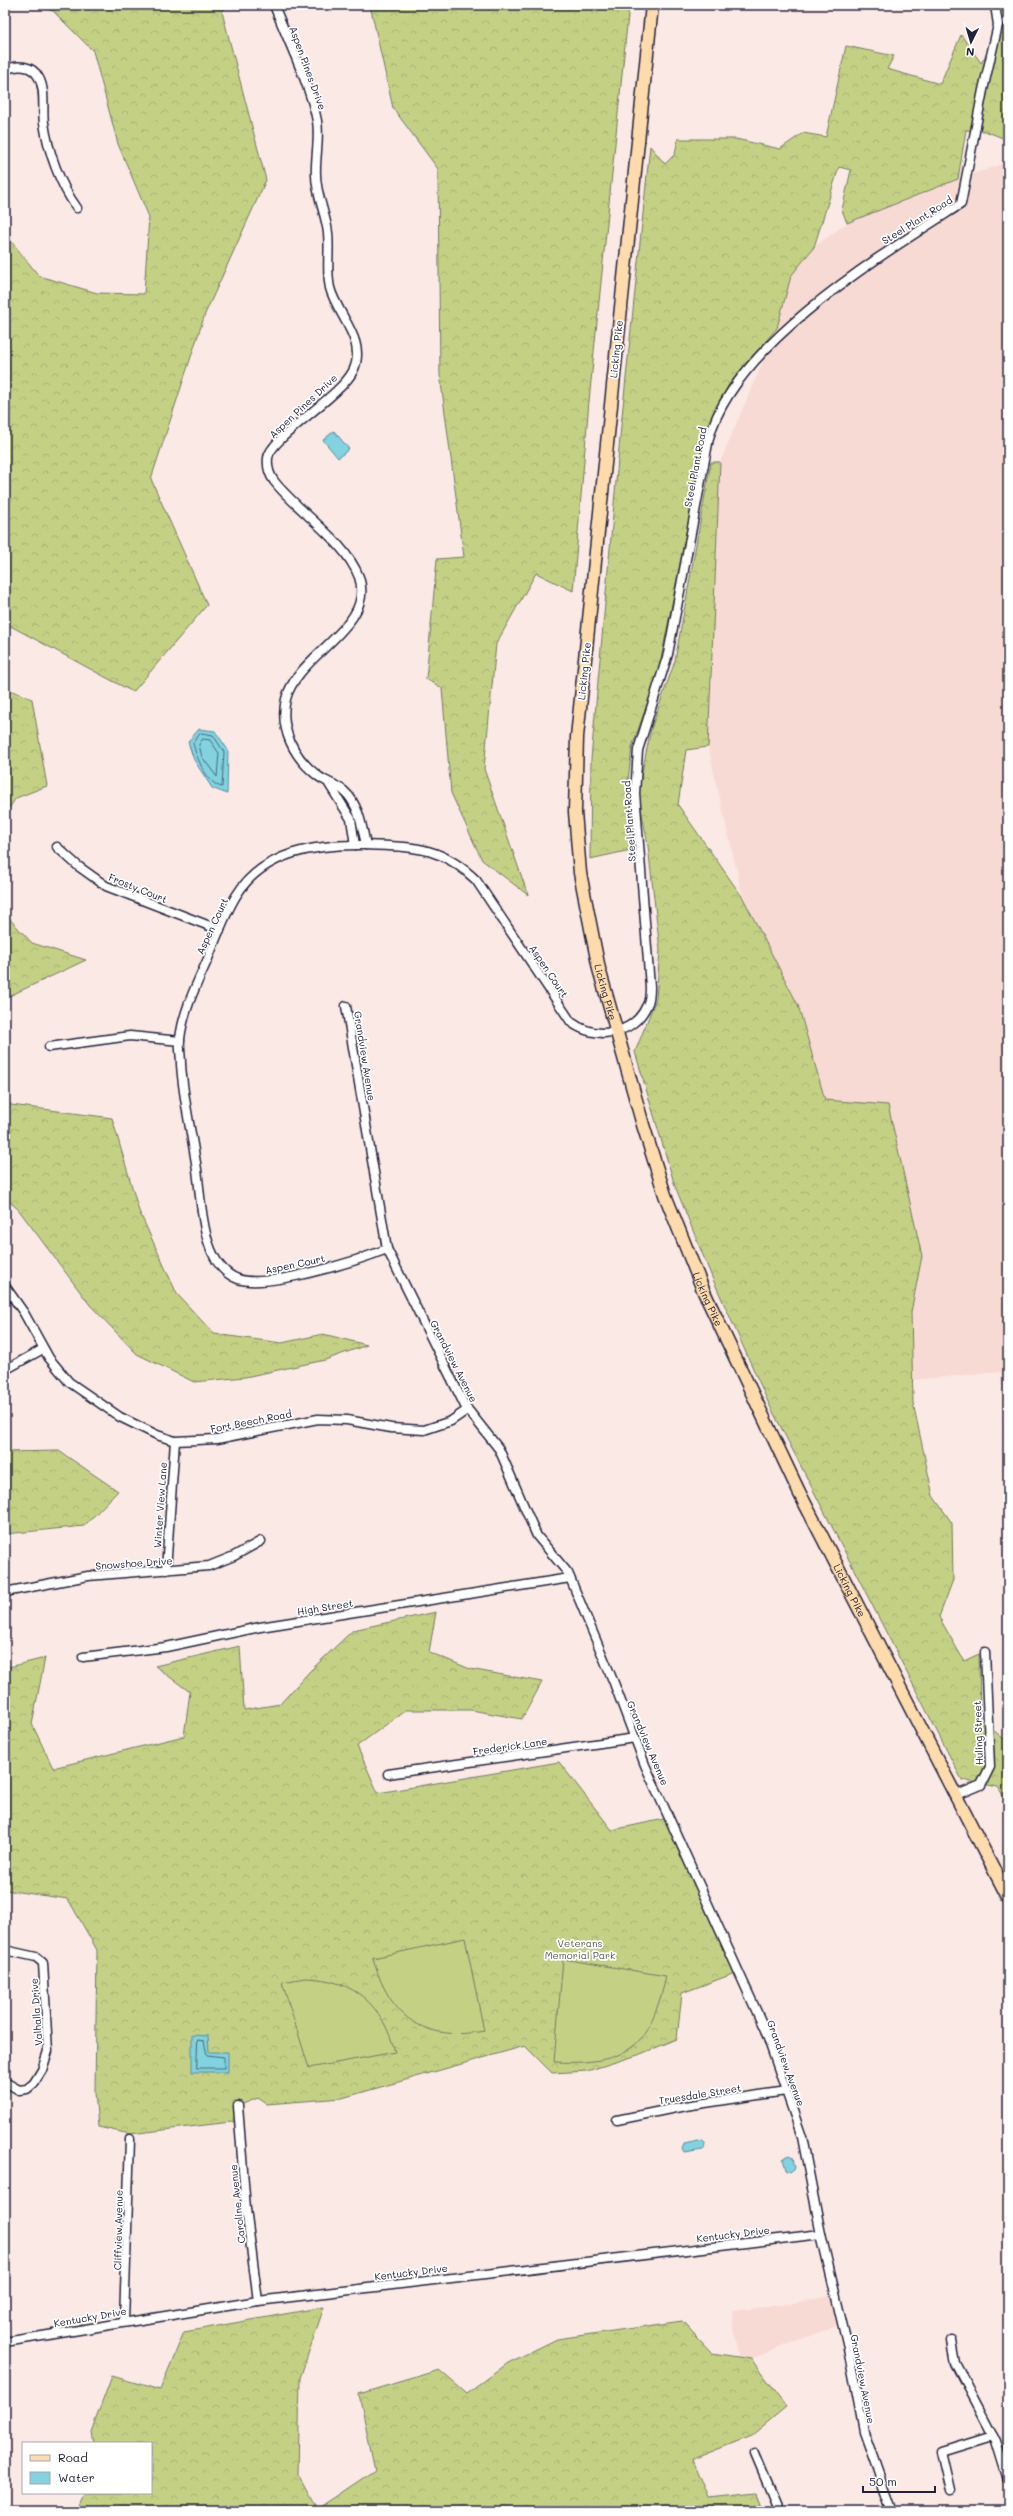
<svg xmlns="http://www.w3.org/2000/svg" width="1013" height="2516" viewBox="0 0 1013 2516" font-family="Mali,sans-serif">
  <style>
    .built { fill: #f8dad4 }
    .forest { fill: url(#forest-crowns); stroke: #737a60 }
    .garden { fill: #c4d185; stroke: #737a60 }
    .water { fill: #82d2df; stroke: #5c8c9d }
    .lines { fill: none; stroke-linecap: round; stroke-linejoin: round }
    .shore { stroke: #48687d; stroke-width: 1 }
    .street-casing { stroke: #22223b; stroke-width: 11 }
    .primary-casing { stroke: #22223b; stroke-width: 15 }
    .street { stroke: #fff; stroke-width: 8 }
    .primary { stroke: #fedbac; stroke-width: 12 }
    .labels { text-anchor: middle; dominant-baseline: central; stroke-width: 3.5; stroke-linejoin: round; paint-order: stroke }
    .street-label { font-size: 10px; fill: #22223b; stroke: #fff }
    .park-label { font-size: 10px; fill: #5b5f55; stroke: #fff }
  </style>
  <defs>
    <pattern id="forest-crowns" width="20" height="18" patternUnits="userSpaceOnUse"><rect width="20" height="18" fill="#c4d185"/><path d="M2 6a3 3 0 1 1 6 0M12 15a3 3 0 1 1 6 0" fill="none" stroke="#a8b374"/></pattern>
  </defs>
  <rect width="100%" height="100%" fill="#fbe9e6"/>
  <filter id="ink" filterUnits="userSpaceOnUse"><feTurbulence type="fractalNoise" baseFrequency=".025" numOctaves="2"/><feDisplacementMap in="SourceGraphic" scale="8" xChannelSelector="R" yChannelSelector="G"/><feConvolveMatrix kernelMatrix="1 2 1 2 8 2 1 2 1" color-interpolation-filters="sRGB"/></filter>
  <g filter="url(#ink)">
    <g class="built">
      <path d="M 1008,162 L 1008,1537 L 1001,1372 L 912,1380 L 911,1312 L 922,1256 L 825,1100 L 798,1005 L 743,898 L 708,747 L 720,462 L 777,328 L 791,276 L 814,247 L 847,223 L 958,179 Z"/>
      <path d="M 836,2295 L 842,2323 L 751,2359 L 738,2357 L 732,2311 L 782,2305 Z"/>
    </g>
    <g class="forest">
      <path d="M 37,5 L 225,5 L 222,12 L 266,180 L 205,314 L 151,479 L 207,605 L 133,692 L 5,623 L 5,239 L 11,241 L 39,276 L 97,293 L 144,294 L 149,217 L 118,144 L 93,51 L 53,11 Z"/>
      <path d="M 370,5 L 629,5 L 589,401 L 573,591 L 536,573 L 496,644 L 484,769 L 528,895 L 482,860 L 451,793 L 442,688 L 426,679 L 437,559 L 464,557 L 440,375 L 438,169 L 393,108 Z"/>
      <path d="M 1006,23 L 1008,140 L 985,131 L 966,130 L 958,179 L 847,223 L 842,210 L 851,170 L 839,167 L 814,247 L 791,276 L 777,328 L 729,384 L 707,428 L 658,674 L 632,747 L 627,789 L 631,850 L 590,859 L 591,759 L 621,426 L 650,146 L 665,164 L 675,154 L 678,139 L 736,139 L 780,149 L 803,133 L 826,137 L 846,46 L 894,56 L 887,69 L 940,84 L 961,35 L 981,63 Z"/>
      <path d="M 711,462 L 720,462 L 708,747 L 686,750 L 678,805 L 743,898 L 798,1005 L 825,1100 L 888,1105 L 922,1256 L 911,1312 L 913,1403 L 933,1496 L 952,1523 L 953,1580 L 939,1617 L 964,1661 L 979,1654 L 980,1719 L 1004,1739 L 1008,1739 L 1008,1804 L 998,1787 L 962,1780 L 769,1404 L 711,1275 L 675,1186 L 635,1052 L 656,999 L 660,950 L 648,846 L 638,792 L 651,729 L 675,661 Z"/>
      <path d="M 5,688 L 32,699 L 47,786 L 16,798 L 5,814 Z"/>
      <path d="M 5,914 L 32,943 L 86,960 L 5,998 Z"/>
      <path d="M 5,1097 L 11,1105 L 112,1118 L 139,1211 L 177,1294 L 214,1334 L 282,1343 L 323,1334 L 367,1345 L 325,1360 L 245,1377 L 194,1382 L 137,1354 L 90,1305 L 18,1209 L 5,1198 Z"/>
      <path d="M 59,1451 L 118,1491 L 84,1526 L 5,1534 L 5,1452 Z"/>
      <path d="M 436,1612 L 429,1652 L 470,1669 L 542,1682 L 522,1719 L 471,1710 L 406,1710 L 357,1746 L 378,1793 L 559,1762 L 612,1830 L 669,1818 L 738,1972 L 682,1993 L 677,2039 L 638,2055 L 587,2071 L 552,2073 L 525,2046 L 342,2098 L 267,2104 L 258,2098 L 238,2106 L 239,2121 L 130,2134 L 98,2127 L 95,2092 L 97,1950 L 68,1899 L 5,1890 L 5,1668 L 45,1658 L 32,1724 L 53,1768 L 184,1736 L 190,1692 L 155,1666 L 240,1646 L 244,1710 L 280,1704 L 309,1672 L 353,1630 Z"/>
      <path d="M 324,2307 L 300,2378 L 298,2474 L 317,2509 L 375,2470 L 359,2394 L 439,2370 L 467,2394 L 508,2363 L 557,2339 L 682,2321 L 712,2353 L 751,2359 L 787,2406 L 751,2436 L 693,2459 L 709,2498 L 756,2493 L 763,2511 L 75,2511 L 83,2493 L 151,2493 L 151,2443 L 93,2443 L 91,2432 L 112,2376 L 160,2390 L 184,2332 Z"/>
    </g>
    <g class="garden">
      <path d="M 465,1938 L 484,2031 C 423,2042 389,2017 373,1958 Z"/>
      <path d="M 563,1959 L 666,1976 C 662,1996 650,2035 632,2047 C 611,2063 579,2063 554,2062 Z"/>
      <path d="M 305,1978 C 354,1979 383,2005 395,2052 L 309,2068 L 282,1982 Z"/>
    </g>
    <g class="water">
      <path d="M 334,431 L 349,449 L 338,458 L 323,440 Z"/>
      <path d="M 199,729 L 215,731 L 228,750 L 227,794 L 212,788 L 194,760 L 188,742 Z"/>
      <path d="M 192,2035 L 208,2036 L 209,2052 L 228,2052 L 228,2072 L 192,2072 Z"/>
      <path d="M 703,2140 L 706,2145 L 703,2150 L 684,2153 L 682,2149 L 684,2144 Z"/>
      <path d="M 789,2155 L 793,2157 L 795,2168 L 790,2172 L 786,2170 L 783,2159 Z"/>
    </g>
    <g class="lines">
      <g class="shore">
        <path d="M 201,733 L 213,735 L 224,752 L 222,787 C 207,784 196,757 193,743 Z"/>
        <path d="M 203,739 L 210,740 L 219,753 L 217,777 L 202,757 L 199,745 Z"/>
        <path d="M 198,2040 L 204,2041 L 207,2055 L 224,2057 L 224,2068 L 197,2068 Z"/>
      </g>
      <g class="street-casing">
        <g id="street">
          <path d="M 274,5 C 287,39 311,87 317,121 C 320,139 315,157 316,175 C 316,195 326,214 328,233 C 330,251 326,270 330,288 C 337,315 368,341 353,371 C 341,396 270,438 268,458 C 267,467 269,474 274,481 C 298,512 345,540 359,577 C 376,627 297,654 286,699 C 279,729 294,758 318,776 C 326,782 337,785 344,791 C 359,804 362,827 366,845"/>
          <path d="M 5,70 C 17,64 33,65 39,78 C 46,91 42,109 44,123 C 48,151 60,185 77,208"/>
          <path d="M 329,784 L 351,819 L 355,845"/>
          <path d="M 57,847 L 78,866 L 106,886 L 220,930"/>
          <path d="M 346,1006 L 387,1249 L 465,1406 L 499,1449 L 537,1536 L 568,1573 L 614,1683 L 645,1765 L 765,2030 L 802,2137 L 821,2234 L 848,2348 L 864,2432 L 892,2511"/>
          <path d="M 49,1047 L 130,1036 L 180,1041"/>
          <path d="M 387,1249 C 357,1261 267,1289 238,1279 C 199,1265 202,1196 196,1163 C 191,1130 183,1097 181,1064 C 181,1056 179,1047 180,1039 C 183,1012 196,985 207,961 C 216,939 224,916 236,896 C 263,851 318,844 365,845 C 412,847 440,845 476,880 L 571,1022 C 596,1041 634,1035 647,1005 C 650,1000 650,993 650,987 L 635,793 L 638,750 L 668,654 L 709,438 C 734,344 883,254 961,204 L 983,90 L 998,25 L 995,5"/>
          <path d="M 5,1286 L 24,1313 L 49,1358 L 69,1382 L 120,1417 L 157,1435 L 175,1441 L 217,1439 L 318,1419 L 347,1420 L 391,1428 L 424,1430 L 451,1421 L 467,1410"/>
          <path d="M 5,1370 L 43,1349"/>
          <path d="M 166,1570 L 175,1441"/>
          <path d="M 5,1592 L 88,1576 L 209,1566 L 234,1556 L 261,1541"/>
          <path d="M 83,1657 L 166,1647 L 260,1627 L 570,1578"/>
          <path d="M 388,1774 L 635,1738"/>
          <path d="M 957,1795 L 981,1785 L 990,1767 L 985,1652"/>
          <path d="M 5,2082 L 19,2090 L 27,2089 L 34,2083 L 42,2070 L 48,2051 L 43,1963 L 36,1957 L 9,1951"/>
          <path d="M 238,2106 L 246,2209 L 258,2301"/>
          <path d="M 617,2120 L 685,2106 L 786,2091"/>
          <path d="M 124,2321 L 130,2139"/>
          <path d="M 951,2341 L 955,2363 L 996,2441 L 1008,2480"/>
          <path d="M 5,2342 L 258,2301 L 821,2234"/>
          <path d="M 755,2454 L 779,2511"/>
          <path d="M 950,2490 L 941,2451 L 993,2435"/>
        </g>
      </g>
      <g class="primary-casing">
        <g id="primary">
          <path id="s1" d="M 652,5 L 577,737 L 575,812 L 580,873 L 599,969 L 643,1125 L 665,1195 L 704,1292 L 800,1494 L 1008,1897"/>
        </g>
      </g>
      <use href="#street" class="street"/>
      <use href="#primary" class="primary"/>
    </g>
  </g>
  <g class="labels">
    <g class="street-label">
      <text transform="translate(308 68) rotate(70)">Aspen Pines Drive</text>
      <text transform="translate(917 220) rotate(-32)">Steel Plant Road</text>
      <text transform="translate(616 349) rotate(-84)">Licking Pike</text>
      <text transform="translate(303 406) rotate(-43)">Aspen Pines Drive</text>
      <text transform="translate(695 467) rotate(-79)">Steel Plant Road</text>
      <text transform="translate(584 671) rotate(-84)">Licking Pike</text>
      <text transform="translate(629 821) rotate(-94)">Steel Plant Road</text>
      <text transform="translate(138 888) rotate(22)">Frosty Court</text>
      <text transform="translate(212 926) rotate(-65)">Aspen Court</text>
      <text transform="translate(549 971) rotate(56)">Aspen Court</text>
      <text stroke="none"><textPath href="#s1" startOffset="994">Licking Pike</textPath></text>
      <text transform="translate(365 1056) rotate(81)">Grandview Avenue</text>
      <text transform="translate(295 1264) rotate(-12)">Aspen Court</text>
      <text stroke="none"><textPath href="#s1" startOffset="1318">Licking Pike</textPath></text>
      <text transform="translate(454 1361) rotate(63)">Grandview Avenue</text>
      <text transform="translate(251 1421) rotate(-11)">Fort Beech Road</text>
      <text transform="translate(160 1505) rotate(-86)">Winter View Lane</text>
      <text transform="translate(134 1563) rotate(-4)">Snowshoe Drive</text>
      <text stroke="none"><textPath href="#s1" startOffset="1642">Licking Pike</textPath></text>
      <text transform="translate(325 1607) rotate(-9)">High Street</text>
      <text transform="translate(978 1733) rotate(-92)">Huling Street</text>
      <text transform="translate(648 1743) rotate(67)">Grandview Avenue</text>
      <text transform="translate(510 1746) rotate(-8)">Frederick Lane</text>
      <text transform="translate(36 2012) rotate(-94)">Valhalla Drive</text>
      <text transform="translate(786 2063) rotate(70)">Grandview Avenue</text>
      <text transform="translate(700 2094) rotate(-9)">Truesdale Street</text>
      <text transform="translate(237 2204) rotate(-96)">Caroline Avenue</text>
      <text transform="translate(118 2230) rotate(-89)">Cliffview Avenue</text>
      <text transform="translate(733 2234) rotate(-7)">Kentucky Drive</text>
      <text transform="translate(411 2272) rotate(-7)">Kentucky Drive</text>
      <text transform="translate(90 2317) rotate(-10)">Kentucky Drive</text>
      <text transform="translate(863 2379) rotate(79)">Grandview Avenue</text>
    </g>
    <g class="park-label">
      <text x="580" y="1943">Veterans<tspan x="580" dy="12">Memorial Park</tspan></text>
    </g>
  </g>
  <rect width="1013" height="2516" fill="none" stroke="#fff" stroke-width="20"/>
  <rect x="10" y="10" width="993" height="2496" fill="none" stroke="#22223b" stroke-width="1.5" filter="url(#ink)"/>
  <rect x="22" y="2442" width="130" height="52" fill="#ffffff" stroke="#a7a7b1"/>
  <rect x="30" y="2455" width="20" height="6" fill="#fedbac" stroke="#a7a7b1"/>
  <text x="58" y="2462" font-size="12" fill="#22223b">Road</text>
  <rect x="30" y="2472" width="20" height="12" fill="#82d2df" stroke="#a7a7b1"/>
  <text x="58" y="2482" font-size="12" fill="#22223b">Water</text>
  <g transform="translate(971 42) rotate(185)" stroke="#ffffff" stroke-width="3" paint-order="stroke">
  <path d="M0-3L7 15L0 10L-7 15Z" fill="#22223b"/>
  <text y="-6" font-size="11" font-weight="bold" text-anchor="middle" fill="#22223b">N</text>
  </g>
  <path d="M863 2486v6h72v-6" fill="none" stroke="#22223b" stroke-width="2"/>
  <text x="869" y="2486" font-size="12" fill="#22223b" stroke="#ffffff" stroke-width="3" paint-order="stroke">50 m</text>
</svg>
